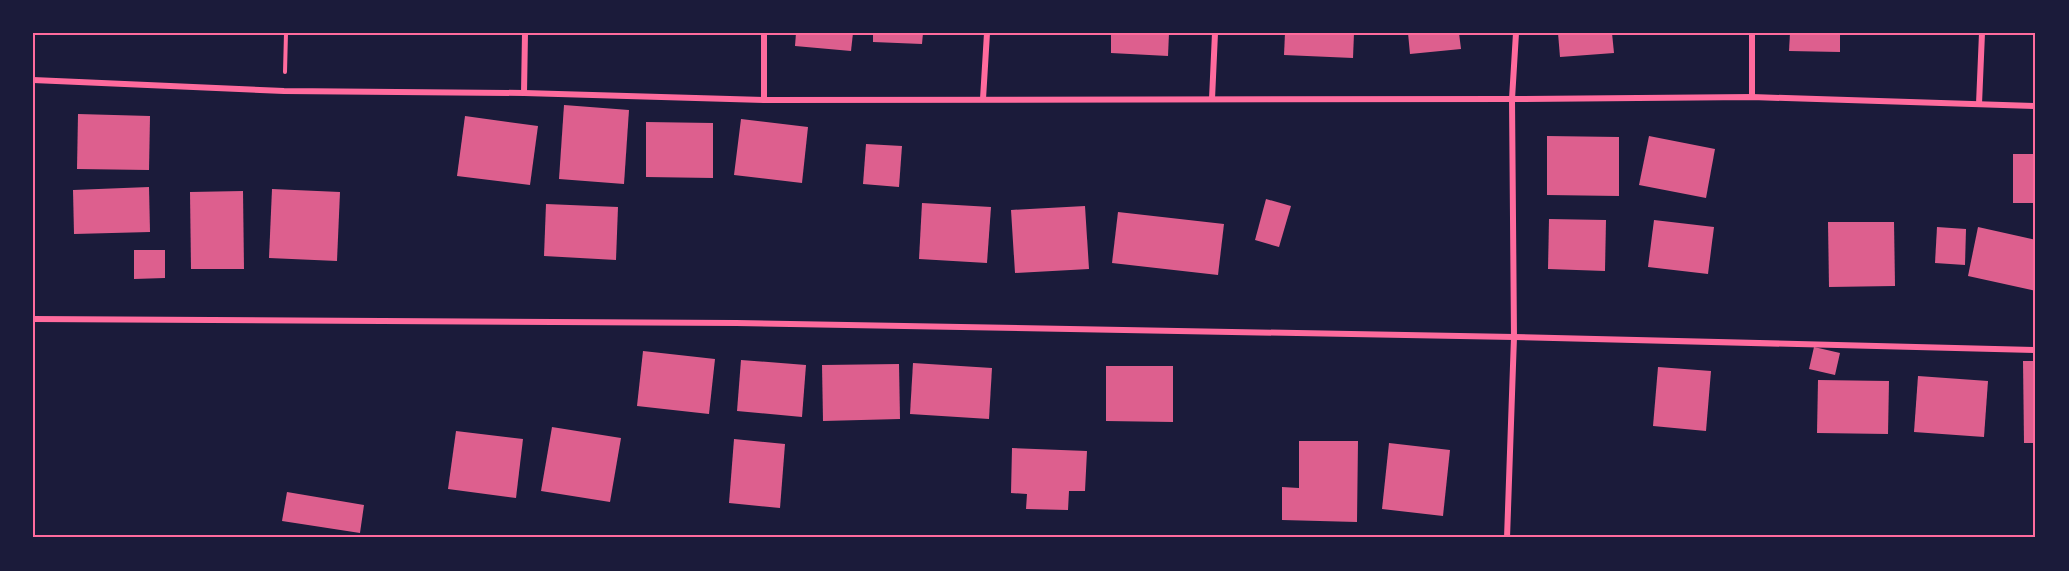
<svg xmlns="http://www.w3.org/2000/svg" width="2069" height="571" viewBox="0 0 2069 571" font-family="'Noto Serif',serif">
  <style>
    .building { fill: #dd5f8e }
    .lines { fill: none; stroke-linecap: round; stroke-linejoin: round }
    .path { stroke: #ff6b9d; stroke-width: 4 }
    .minor { stroke: #ff6b9d; stroke-width: 6 }
    .neatline { fill: none; stroke: #ff6b9d; stroke-width: 2 }
  </style>
  <rect width="100%" height="100%" fill="#1b1b3a"/>
  <g class="building">
    <path d="M 796,33 L 853,33 L 851,51 L 795,46 Z"/>
    <path d="M 873,33 L 923,33 L 922,44 L 873,42 Z"/>
    <path d="M 1111,33 L 1169,33 L 1168,56 L 1111,53 Z"/>
    <path d="M 1285,33 L 1354,33 L 1353,58 L 1284,55 Z"/>
    <path d="M 1408,33 L 1459,33 L 1461,49 L 1410,54 Z"/>
    <path d="M 1558,33 L 1612,33 L 1614,53 L 1560,57 Z"/>
    <path d="M 1790,33 L 1840,33 L 1840,52 L 1789,51 Z"/>
    <path d="M 564,105 L 629,110 L 624,184 L 559,179 Z"/>
    <path d="M 78,114 L 150,116 L 149,170 L 77,169 Z"/>
    <path d="M 465,116 L 538,126 L 530,185 L 457,176 Z"/>
    <path d="M 741,119 L 808,127 L 802,183 L 734,175 Z"/>
    <path d="M 646,122 L 713,123 L 713,178 L 646,177 Z"/>
    <path d="M 1547,136 L 1619,137 L 1619,196 L 1547,195 Z"/>
    <path d="M 1649,136 L 1715,149 L 1706,198 L 1639,185 Z"/>
    <path d="M 866,144 L 902,146 L 899,187 L 863,184 Z"/>
    <rect x="2013" y="154" width="23" height="49"/>
    <path d="M 149,187 L 150,232 L 74,234 L 73,190 Z"/>
    <path d="M 272,189 L 340,192 L 337,261 L 269,258 Z"/>
    <path d="M 243,191 L 244,269 L 191,269 L 190,192 Z"/>
    <path d="M 1266,199 L 1291,206 L 1279,247 L 1255,240 Z"/>
    <path d="M 922,203 L 991,207 L 987,263 L 919,259 Z"/>
    <path d="M 546,204 L 618,207 L 616,260 L 544,256 Z"/>
    <path d="M 1085,206 L 1089,269 L 1015,273 L 1011,210 Z"/>
    <path d="M 1118,212 L 1224,224 L 1218,275 L 1112,263 Z"/>
    <path d="M 1549,219 L 1606,220 L 1605,271 L 1548,269 Z"/>
    <path d="M 1654,220 L 1714,227 L 1708,274 L 1648,267 Z"/>
    <path d="M 1828,222 L 1894,222 L 1895,286 L 1829,287 Z"/>
    <path d="M 1937,227 L 1966,229 L 1965,265 L 1935,263 Z"/>
    <path d="M 1978,227 L 2036,240 L 2036,291 L 1968,276 Z"/>
    <path d="M 134,250 L 165,250 L 165,278 L 134,279 Z"/>
    <path d="M 1814,347 L 1840,353 L 1835,375 L 1809,369 Z"/>
    <path d="M 643,351 L 715,359 L 709,414 L 637,406 Z"/>
    <path d="M 741,360 L 806,365 L 802,417 L 737,411 Z"/>
    <path d="M 2023,361 L 2036,361 L 2036,443 L 2024,443 Z"/>
    <path d="M 913,363 L 992,368 L 989,419 L 910,414 Z"/>
    <path d="M 899,364 L 900,419 L 823,421 L 822,365 Z"/>
    <path d="M 1106,366 L 1173,366 L 1173,422 L 1106,421 Z"/>
    <path d="M 1658,367 L 1711,371 L 1706,431 L 1653,426 Z"/>
    <path d="M 1918,376 L 1988,381 L 1984,437 L 1914,432 Z"/>
    <path d="M 1818,380 L 1889,381 L 1888,434 L 1817,433 Z"/>
    <path d="M 552,427 L 621,438 L 610,502 L 541,491 Z"/>
    <path d="M 456,431 L 523,439 L 516,498 L 448,489 Z"/>
    <path d="M 734,439 L 785,444 L 780,508 L 729,503 Z"/>
    <path d="M 1299,441 L 1358,441 L 1357,522 L 1282,520 L 1282,487 L 1299,488 Z"/>
    <path d="M 1389,443 L 1450,450 L 1443,516 L 1382,509 Z"/>
    <path d="M 1012,448 L 1087,451 L 1085,491 L 1069,491 L 1068,510 L 1026,509 L 1027,494 L 1011,493 Z"/>
    <path d="M 287,492 L 364,505 L 360,533 L 282,521 Z"/>
  </g>
  <g class="lines">
    <path class="path" d="M 285,72 L 286,33"/>
    <g class="minor">
      <path d="M 33,80 L 284,91 L 524,93 L 764,100 L 1512,99 L 1752,97 L 2036,106"/>
      <path d="M 524,93 L 525,33"/>
      <path d="M 1752,97 L 1752,33"/>
      <path d="M 983,99 L 987,33"/>
      <path d="M 1212,99 L 1215,33"/>
      <path d="M 764,100 L 764,33"/>
      <path d="M 1979,104 L 1982,33"/>
      <path d="M 33,319 L 736,323 L 1514,337 L 2036,350"/>
      <path d="M 1507,538 L 1514,337 L 1512,99 L 1516,33"/>
    </g>
  </g>
  <rect width="2069" height="571" fill="none" stroke="#1b1b3a" stroke-width="69"/>
  <rect x="34" y="34" width="2000" height="502" class="neatline"/>
</svg>
